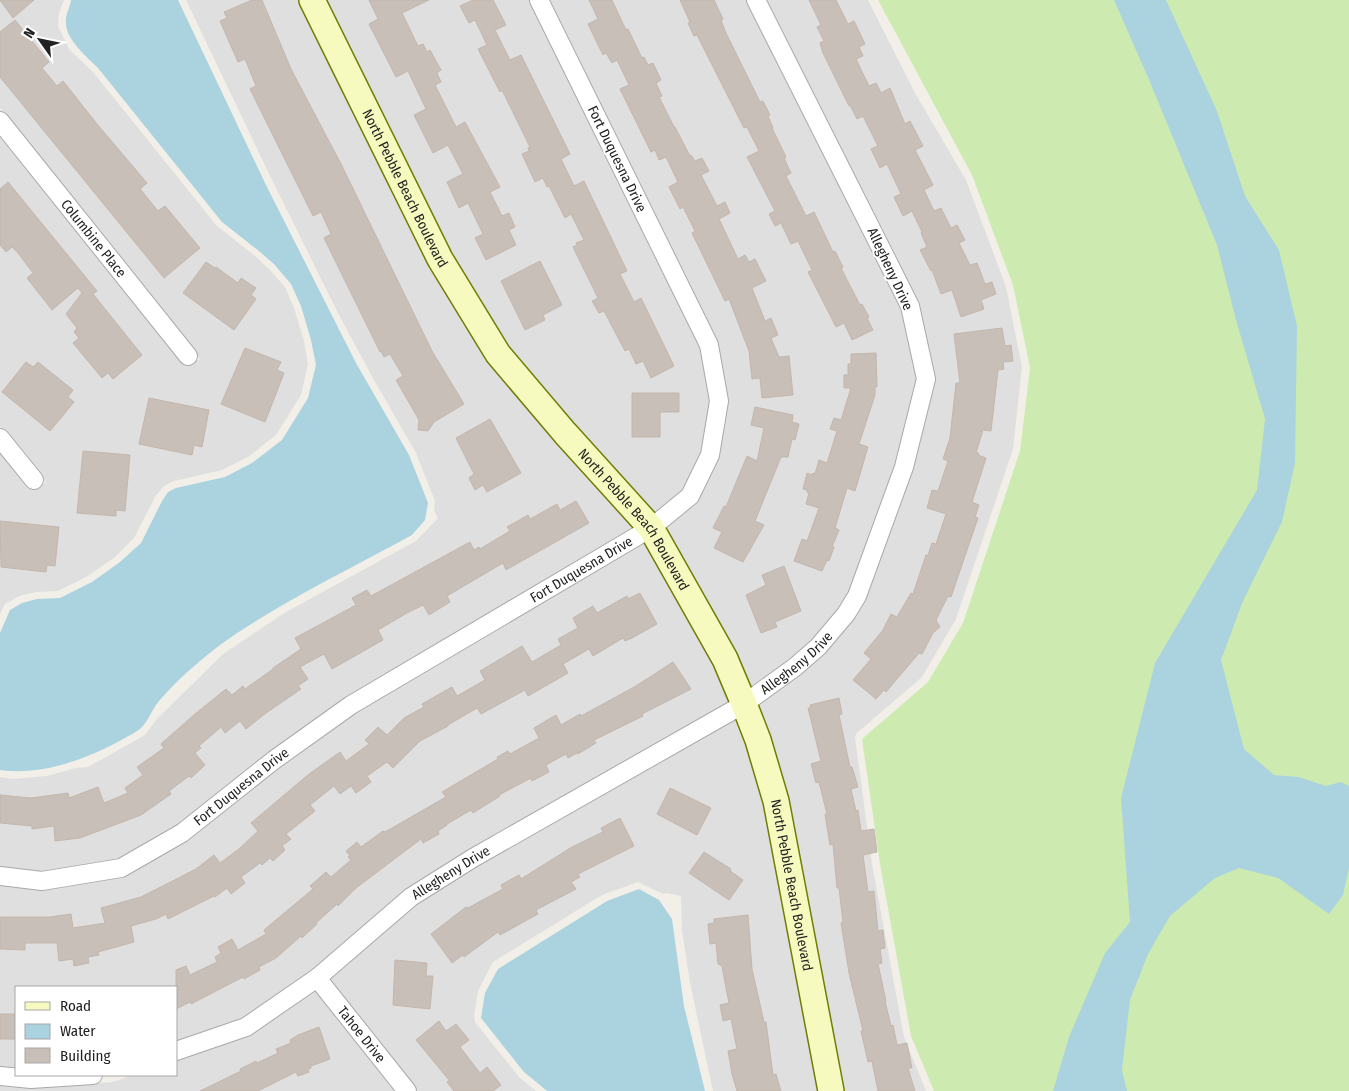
<svg xmlns="http://www.w3.org/2000/svg" width="1349" height="1091" viewBox="0 0 1349 1091" font-family="'Fira Sans Condensed',sans-serif">
  <style>
    .residential { fill: #e0dfdf }
    .grass { fill: #cdebb0 }
    .water { fill: #aad3df }
    .building { fill: #c7bfb8; stroke: #c4b6ab }
    .lines { fill: none; stroke-linecap: round; stroke-linejoin: round }
    .street-casing { stroke: #a9a9a9; stroke-width: 20 }
    .secondary-casing { stroke: #707d05; stroke-width: 28 }
    .street { stroke: #fff; stroke-width: 18 }
    .secondary { stroke: #f7fabf; stroke-width: 25 }
    .labels { text-anchor: middle; dominant-baseline: central; stroke-width: 4; stroke-linejoin: round; paint-order: stroke }
    .street-label { font-size: 14px; fill: #222; stroke: #fff }
  </style>
  <rect width="100%" height="100%" fill="#f2efe9"/>
  <g class="residential">
    <path d="M 0,0 L 64,0 L 59,13 L 58,26 L 69,49 L 93,72 L 217,226 L 255,256 L 269,269 L 285,287 L 294,308 L 304,341 L 308,364 L 301,395 L 276,435 L 248,457 L 222,470 L 174,481 L 164,486 L 155,497 L 134,538 L 115,557 L 88,576 L 58,591 L 36,592 L 19,596 L 5,604 L 0,614 L 0,451 L 33,491 L 46,482 L 0,426 L 0,134 L 186,367 L 200,359 L 0,108 Z"/>
    <path d="M 186,0 L 303,0 L 433,263 L 638,525 L 346,698 L 268,753 L 177,826 L 118,860 L 41,873 L 0,868 L 0,777 L 12,779 L 47,776 L 76,768 L 88,767 L 145,735 L 156,720 L 223,654 L 286,612 L 416,541 L 438,518 L 434,510 L 435,501 L 416,453 L 374,380 L 340,317 L 273,182 Z"/>
    <path d="M 321,0 L 530,0 L 701,346 L 710,401 L 701,452 L 683,491 L 652,516 L 505,350 L 448,256 Z"/>
    <path d="M 548,0 L 747,0 L 901,308 L 917,378 L 896,463 L 849,592 L 839,610 L 812,640 L 789,661 L 748,691 L 662,530 L 698,500 L 718,457 L 727,401 Z"/>
    <path d="M 765,0 L 868,0 L 915,93 L 966,180 L 1006,287 L 1022,367 L 1013,449 L 956,619 L 922,677 L 857,733 L 855,737 L 872,864 L 904,1037 L 926,1091 L 840,1091 L 755,707 L 801,674 L 825,652 L 853,620 L 865,601 L 912,470 L 934,382 L 934,378 Z"/>
    <path d="M 649,540 L 734,700 L 406,890 L 311,971 L 241,1020 L 176,1042 L 176,987 L 16,987 L 16,1069 L 0,1068 L 0,885 L 124,876 L 187,841 L 280,766 L 357,712 Z"/>
    <path d="M 740,716 L 768,802 L 822,1091 L 713,1091 L 690,983 L 682,931 L 681,896 L 666,893 L 663,894 L 638,882 L 602,895 L 493,962 L 478,991 L 474,1016 L 475,1022 L 519,1077 L 536,1091 L 417,1091 L 329,979 L 417,904 L 478,865 Z"/>
    <path d="M 316,989 L 396,1091 L 0,1091 L 0,1085 L 32,1087 L 113,1082 L 133,1075 L 176,1075 L 176,1060 L 251,1034 Z"/>
  </g>
  <path class="grass" d="M 878,0 L 1349,0 L 1349,1091 L 934,1091 L 911,1036 L 880,864 L 862,739 L 928,682 L 963,623 L 1020,451 L 1030,368 L 1013,285 L 972,175 Z"/>
  <g class="water">
    <path d="M 71,0 L 178,0 L 266,185 L 356,363 L 409,455 L 428,503 L 425,520 L 412,535 C 350,569 285,600 227,640 C 202,658 179,678 159,701 C 152,709 148,722 140,729 C 135,733 128,736 123,739 C 87,759 42,776 0,770 L 0,633 L 10,610 L 22,603 L 37,599 L 60,598 L 92,582 L 120,562 L 141,543 L 162,501 L 168,492 L 176,488 L 225,477 L 252,463 L 282,440 L 308,398 L 316,365 L 311,340 L 301,306 L 291,284 L 274,264 L 259,251 L 222,222 L 98,68 C 87,57 66,40 66,23 C 65,15 70,8 71,0 Z"/>
    <path d="M 1114,0 L 1166,0 L 1217,111 L 1245,196 L 1279,250 L 1297,326 L 1295,463 L 1282,522 L 1243,601 L 1221,660 L 1244,749 L 1274,775 L 1299,777 L 1326,786 L 1341,782 L 1349,786 L 1349,868 L 1343,895 L 1329,914 L 1278,878 L 1239,868 L 1215,878 L 1170,916 L 1148,954 L 1130,1000 L 1122,1070 L 1127,1091 L 1053,1091 L 1069,1037 L 1105,953 L 1130,922 L 1121,798 L 1155,663 L 1257,490 L 1265,419 L 1236,320 L 1217,245 L 1150,82 Z"/>
    <path d="M 639,889 L 659,900 L 672,919 L 684,1006 L 705,1091 L 547,1091 L 524,1072 L 481,1018 L 485,993 L 498,969 L 607,901 Z"/>
  </g>
  <g class="building">
    <path d="M 0,0 L 34,0 L 13,18 Z"/>
    <path d="M 252,0 L 262,0 L 291,69 L 342,166 L 432,351 L 464,404 L 434,422 L 428,431 L 418,430 L 419,420 L 396,380 L 403,376 L 390,354 L 384,357 L 381,351 L 380,352 L 324,238 L 331,234 L 321,212 L 313,216 L 250,89 L 256,86 L 245,59 L 238,62 L 220,21 L 227,18 L 224,12 Z"/>
    <path d="M 369,0 L 429,0 L 402,13 L 418,46 L 423,44 L 427,52 L 430,50 L 441,70 L 437,73 L 441,82 L 435,85 L 456,127 L 465,122 L 500,187 L 490,192 L 502,216 L 509,213 L 515,227 L 509,230 L 516,245 L 486,260 L 475,238 L 483,234 L 468,203 L 459,208 L 447,182 L 463,174 L 448,145 L 433,153 L 414,115 L 426,109 L 408,71 L 396,77 L 369,24 L 378,19 Z"/>
    <path d="M 473,0 L 493,0 L 506,25 L 495,30 L 510,60 L 521,55 L 570,154 L 561,159 L 574,186 L 584,181 L 627,271 L 620,274 L 634,302 L 641,298 L 674,366 L 651,378 L 643,361 L 636,364 L 629,349 L 625,351 L 604,311 L 599,313 L 592,301 L 598,298 L 573,247 L 577,245 L 576,243 L 584,240 L 571,214 L 565,218 L 549,186 L 547,187 L 543,178 L 535,182 L 522,154 L 529,151 L 528,148 L 530,147 L 502,90 L 500,92 L 478,49 L 487,45 L 475,20 L 469,23 L 460,6 Z"/>
    <path d="M 589,0 L 612,0 L 626,30 L 628,29 L 642,58 L 644,57 L 648,65 L 653,63 L 661,80 L 656,83 L 662,96 L 659,97 L 674,127 L 675,127 L 690,156 L 691,155 L 695,161 L 702,158 L 709,171 L 701,175 L 717,206 L 725,202 L 730,213 L 719,219 L 738,259 L 745,255 L 749,262 L 755,259 L 766,281 L 752,288 L 765,321 L 771,318 L 778,335 L 771,338 L 779,357 L 789,356 L 793,395 L 762,398 L 760,378 L 752,379 L 749,351 L 729,299 L 725,301 L 692,233 L 695,231 L 683,207 L 680,209 L 669,187 L 678,182 L 666,157 L 659,160 L 655,150 L 651,152 L 620,89 L 629,85 L 617,60 L 612,63 L 606,53 L 603,55 L 588,24 L 598,19 Z"/>
    <path d="M 680,0 L 714,0 L 723,19 L 721,20 L 725,31 L 760,102 L 763,101 L 770,115 L 768,116 L 773,128 L 772,128 L 786,157 L 784,158 L 791,173 L 786,176 L 806,216 L 814,212 L 833,252 L 835,251 L 843,267 L 841,268 L 860,305 L 862,304 L 869,317 L 867,318 L 873,330 L 852,340 L 844,323 L 836,327 L 808,272 L 812,270 L 798,241 L 791,244 L 781,223 L 775,226 L 769,214 L 775,211 L 747,157 L 759,151 L 747,127 L 744,128 L 697,35 L 694,36 L 688,23 L 690,22 Z"/>
    <path d="M 809,0 L 836,0 L 848,24 L 854,21 L 865,44 L 859,47 L 863,56 L 856,59 L 869,86 L 876,83 L 881,93 L 890,88 L 905,124 L 910,121 L 923,146 L 915,150 L 933,185 L 924,190 L 934,211 L 941,208 L 951,228 L 957,225 L 965,240 L 959,243 L 970,265 L 977,263 L 985,284 L 992,282 L 996,294 L 981,300 L 984,309 L 961,317 L 952,290 L 941,294 L 932,270 L 931,271 L 920,250 L 927,247 L 921,233 L 922,232 L 912,211 L 903,216 L 894,197 L 901,194 L 887,164 L 880,168 L 871,149 L 878,146 L 863,116 L 857,119 L 850,105 L 849,106 L 823,53 L 820,43 L 824,41 L 817,27 L 821,25 Z"/>
    <path d="M 15,20 L 49,62 L 42,68 L 57,86 L 63,81 L 97,124 L 147,183 L 140,189 L 158,211 L 165,206 L 200,248 L 164,278 L 0,77 L 0,32 Z"/>
    <path d="M 8,182 L 97,291 L 93,294 L 142,355 L 113,379 L 108,373 L 102,378 L 73,343 L 79,338 L 74,332 L 77,328 L 66,314 L 82,293 L 78,288 L 52,310 L 27,278 L 33,273 L 18,253 L 12,247 L 6,252 L 0,245 L 0,189 Z"/>
    <path d="M 540,261 L 562,305 L 543,315 L 545,320 L 525,330 L 501,281 Z"/>
    <path d="M 206,262 L 215,268 L 216,267 L 238,283 L 241,278 L 256,288 L 251,295 L 256,299 L 234,330 L 183,293 Z"/>
    <path d="M 1002,328 L 1005,346 L 1011,345 L 1013,361 L 1003,362 L 1004,369 L 998,370 L 991,431 L 983,430 L 976,453 L 979,453 L 978,455 L 986,458 L 972,502 L 979,505 L 975,517 L 978,518 L 951,597 L 948,596 L 936,620 L 940,627 L 933,633 L 922,654 L 919,653 L 886,692 L 884,690 L 876,699 L 853,680 L 871,659 L 864,653 L 883,630 L 891,614 L 897,617 L 911,593 L 913,594 L 926,555 L 928,555 L 932,543 L 936,544 L 946,514 L 927,508 L 932,490 L 938,491 L 948,461 L 943,459 L 950,438 L 956,383 L 960,383 L 954,334 Z"/>
    <path d="M 245,348 L 281,362 L 277,370 L 284,373 L 265,422 L 221,404 Z"/>
    <path d="M 876,353 L 877,387 L 875,387 L 875,395 L 859,444 L 868,447 L 855,491 L 847,488 L 835,528 L 839,530 L 832,547 L 834,547 L 829,561 L 827,560 L 822,571 L 794,561 L 802,539 L 807,541 L 819,508 L 806,504 L 809,493 L 807,492 L 807,490 L 803,489 L 807,473 L 812,475 L 813,473 L 815,474 L 819,460 L 827,463 L 837,431 L 830,429 L 834,418 L 841,420 L 851,388 L 844,388 L 844,375 L 848,375 L 848,364 L 851,364 L 851,354 Z"/>
    <path d="M 26,362 L 33,367 L 38,362 L 73,390 L 68,397 L 74,402 L 50,431 L 2,392 Z"/>
    <path d="M 632,393 L 679,393 L 679,412 L 660,412 L 660,437 L 632,437 Z"/>
    <path d="M 149,398 L 209,410 L 202,447 L 194,445 L 192,455 L 139,444 Z"/>
    <path d="M 755,407 L 793,415 L 792,422 L 799,424 L 795,440 L 792,439 L 788,457 L 781,457 L 755,521 L 764,525 L 743,562 L 714,548 L 722,532 L 713,528 L 724,506 L 726,507 L 747,456 L 757,461 L 764,428 L 751,425 Z"/>
    <path d="M 490,419 L 521,473 L 487,492 L 483,485 L 475,490 L 469,478 L 474,474 L 456,438 Z"/>
    <path d="M 83,451 L 130,455 L 125,511 L 116,510 L 116,516 L 77,513 Z"/>
    <path d="M 576,501 L 589,523 L 506,570 L 503,563 L 447,596 L 450,602 L 429,615 L 423,605 L 407,613 L 378,630 L 383,640 L 332,669 L 324,654 L 300,667 L 308,679 L 298,686 L 301,689 L 266,713 L 246,729 L 240,721 L 225,733 L 221,727 L 199,746 L 201,748 L 195,753 L 205,765 L 191,778 L 189,776 L 169,791 L 171,794 L 141,815 L 80,838 L 55,841 L 54,826 L 32,829 L 32,826 L 0,823 L 0,795 L 31,798 L 68,793 L 69,798 L 98,787 L 104,803 L 128,793 L 125,788 L 143,775 L 137,767 L 164,748 L 161,744 L 195,714 L 226,689 L 232,695 L 243,686 L 245,689 L 273,669 L 273,668 L 301,649 L 295,638 L 356,605 L 352,598 L 367,590 L 371,596 L 470,542 L 474,550 L 479,547 L 480,549 L 510,531 L 507,527 L 528,515 L 530,519 L 557,504 L 560,510 Z"/>
    <path d="M 0,521 L 59,527 L 55,566 L 47,565 L 46,572 L 1,567 Z"/>
    <path d="M 784,566 L 801,611 L 775,622 L 777,627 L 761,633 L 746,595 L 766,585 L 762,575 Z"/>
    <path d="M 640,593 L 657,624 L 632,638 L 625,641 L 623,638 L 593,656 L 589,649 L 563,664 L 568,673 L 528,696 L 525,690 L 481,714 L 477,708 L 448,725 L 448,726 L 420,741 L 393,768 L 387,762 L 367,776 L 371,782 L 356,793 L 351,786 L 340,794 L 334,786 L 310,805 L 315,811 L 286,834 L 291,839 L 282,846 L 285,850 L 273,861 L 270,858 L 262,865 L 260,863 L 241,877 L 245,883 L 231,894 L 227,888 L 215,897 L 214,896 L 168,919 L 166,914 L 156,919 L 131,926 L 134,942 L 98,952 L 99,955 L 88,957 L 89,963 L 74,966 L 73,959 L 59,961 L 57,943 L 25,943 L 25,950 L 0,949 L 0,917 L 50,917 L 71,914 L 73,928 L 105,923 L 101,908 L 141,897 L 196,869 L 214,855 L 220,863 L 239,849 L 258,831 L 251,823 L 309,774 L 340,752 L 346,761 L 369,744 L 365,740 L 378,727 L 387,735 L 404,718 L 424,707 L 422,704 L 452,687 L 457,696 L 485,680 L 480,671 L 522,646 L 532,662 L 561,645 L 558,639 L 578,628 L 573,618 L 593,606 L 597,613 L 627,596 L 628,599 Z"/>
    <path d="M 673,662 L 691,689 L 642,714 L 643,716 L 594,740 L 596,743 L 578,754 L 577,753 L 568,758 L 566,754 L 546,765 L 549,772 L 532,781 L 531,778 L 499,795 L 500,796 L 473,813 L 471,810 L 447,824 L 447,825 L 438,831 L 439,834 L 423,843 L 421,839 L 356,888 L 338,906 L 337,904 L 316,923 L 317,924 L 302,938 L 301,936 L 276,958 L 259,967 L 260,970 L 244,979 L 243,977 L 191,1004 L 190,1002 L 176,1009 L 176,970 L 186,966 L 190,975 L 217,962 L 215,957 L 221,953 L 218,947 L 232,939 L 238,950 L 266,934 L 264,930 L 313,889 L 310,886 L 326,872 L 331,877 L 351,860 L 348,857 L 350,856 L 346,851 L 357,842 L 361,847 L 383,831 L 385,832 L 446,797 L 442,792 L 498,759 L 497,757 L 508,751 L 510,754 L 539,738 L 534,728 L 556,715 L 561,725 L 580,714 L 581,716 L 636,686 Z"/>
    <path d="M 839,698 L 842,714 L 839,715 L 850,767 L 852,767 L 858,787 L 851,789 L 856,811 L 858,810 L 861,831 L 874,829 L 877,852 L 863,855 L 868,892 L 874,891 L 878,931 L 883,930 L 885,948 L 880,949 L 882,963 L 878,964 L 886,1001 L 885,1001 L 891,1026 L 893,1025 L 897,1045 L 907,1043 L 912,1068 L 908,1068 L 915,1091 L 878,1091 L 872,1061 L 868,1062 L 861,1031 L 863,1031 L 849,973 L 841,923 L 843,922 L 839,888 L 837,888 L 833,844 L 830,845 L 825,814 L 827,814 L 819,782 L 816,783 L 811,764 L 821,761 L 808,708 L 811,708 L 810,705 Z"/>
    <path d="M 670,788 L 711,808 L 697,835 L 657,814 Z"/>
    <path d="M 620,818 L 634,846 L 578,874 L 580,877 L 571,882 L 576,889 L 536,910 L 538,914 L 500,935 L 498,932 L 464,957 L 463,955 L 452,963 L 431,934 L 466,907 L 468,908 L 503,889 L 501,885 L 519,875 L 521,879 L 572,847 L 603,832 L 601,828 Z"/>
    <path d="M 704,852 L 731,869 L 730,871 L 743,880 L 729,900 L 689,873 Z"/>
    <path d="M 748,915 L 752,969 L 764,1022 L 766,1022 L 773,1075 L 776,1074 L 781,1091 L 737,1091 L 732,1074 L 728,1051 L 737,1049 L 731,1019 L 723,1021 L 720,1005 L 729,1003 L 726,988 L 722,966 L 718,964 L 716,943 L 710,944 L 708,924 L 714,923 L 714,919 Z"/>
    <path d="M 395,960 L 427,963 L 426,976 L 433,976 L 430,1009 L 393,1005 Z"/>
    <rect x="0" y="1014" width="16" height="25"/>
    <path d="M 439,1021 L 446,1031 L 456,1024 L 469,1040 L 460,1047 L 480,1073 L 487,1067 L 501,1085 L 493,1091 L 454,1091 L 447,1082 L 449,1080 L 416,1040 Z"/>
    <path d="M 319,1027 L 330,1059 L 311,1066 L 311,1068 L 308,1069 L 309,1072 L 298,1076 L 296,1072 L 258,1091 L 200,1091 L 241,1071 L 240,1069 L 256,1061 L 257,1063 L 278,1053 L 276,1049 L 291,1043 L 290,1040 L 298,1035 Z"/>
  </g>
  <g class="lines">
    <g class="street-casing">
      <g id="street">
        <path id="s1" d="M 0,121 L 188,356"/>
        <path d="M 0,438 L 34,480"/>
        <path id="s2" d="M 0,876 L 42,881 L 121,868 L 182,833 L 274,760 L 351,705 L 651,528 L 690,496 L 710,455 L 719,401 L 709,345 L 539,0"/>
        <path id="s3" d="M 317,978 L 407,1091"/>
        <path id="s4" d="M 176,1051 L 246,1027 L 317,978 L 411,897 L 473,858 L 744,704 L 795,667 L 818,647 L 846,614 L 857,596 L 904,467 L 926,379 L 910,306 L 756,0"/>
        <path d="M 0,1076 L 31,1079 L 93,1075"/>
      </g>
    </g>
    <g class="secondary-casing">
      <g id="secondary">
        <path id="s5" d="M 312,0 L 440,259 L 498,354 L 565,433 L 651,528 L 725,659 L 744,704 L 758,740 L 776,801 L 831,1091"/>
      </g>
    </g>
    <use href="#street" class="street"/>
    <use href="#secondary" class="secondary"/>
  </g>
  <g class="labels">
    <g class="street-label">
      <text transform="translate(617 159) rotate(64)">Fort Duquesna Drive</text>
      <text stroke="none"><textPath href="#s5" startOffset="210">North Pebble Beach Boulevard</textPath></text>
      <text stroke="none"><textPath href="#s1" startOffset="150">Columbine Place</textPath></text>
      <text transform="translate(890 269) rotate(65)">Allegheny Drive</text>
      <text stroke="none"><textPath href="#s5" startOffset="615">North Pebble Beach Boulevard</textPath></text>
      <text stroke="none"><textPath href="#s2" startOffset="672">Fort Duquesna Drive</textPath></text>
      <text stroke="none"><textPath href="#s4" startOffset="736">Allegheny Drive</textPath></text>
      <text stroke="none"><textPath href="#s2" startOffset="268">Fort Duquesna Drive</textPath></text>
      <text stroke="none"><textPath href="#s4" startOffset="331">Allegheny Drive</textPath></text>
      <text stroke="none"><textPath href="#s5" startOffset="1019">North Pebble Beach Boulevard</textPath></text>
      <text stroke="none"><textPath href="#s3" startOffset="72">Tahoe Drive</textPath></text>
    </g>
  </g>
  <rect x="15" y="986" width="162" height="90" fill="#ffffff" stroke="#a7a7a7"/>
  <rect x="25" y="1002" width="25" height="8" fill="#f7fabf" stroke="#a7a7a7"/>
  <text x="60" y="1011" font-size="15" fill="#222222">Road</text>
  <rect x="25" y="1024" width="25" height="15" fill="#aad3df" stroke="#a7a7a7"/>
  <text x="60" y="1036" font-size="15" fill="#222222">Water</text>
  <rect x="25" y="1048" width="25" height="15" fill="#c7bfb8" stroke="#a7a7a7"/>
  <text x="60" y="1061" font-size="15" fill="#222222">Building</text>
  <g transform="translate(40 40) rotate(303)" stroke="#ffffff" stroke-width="4" paint-order="stroke">
  <path d="M0-4L9 19L0 12L-9 19Z" fill="#222222"/>
  <text y="-8" font-size="14" font-weight="bold" text-anchor="middle" fill="#222222">N</text>
  </g>
</svg>
